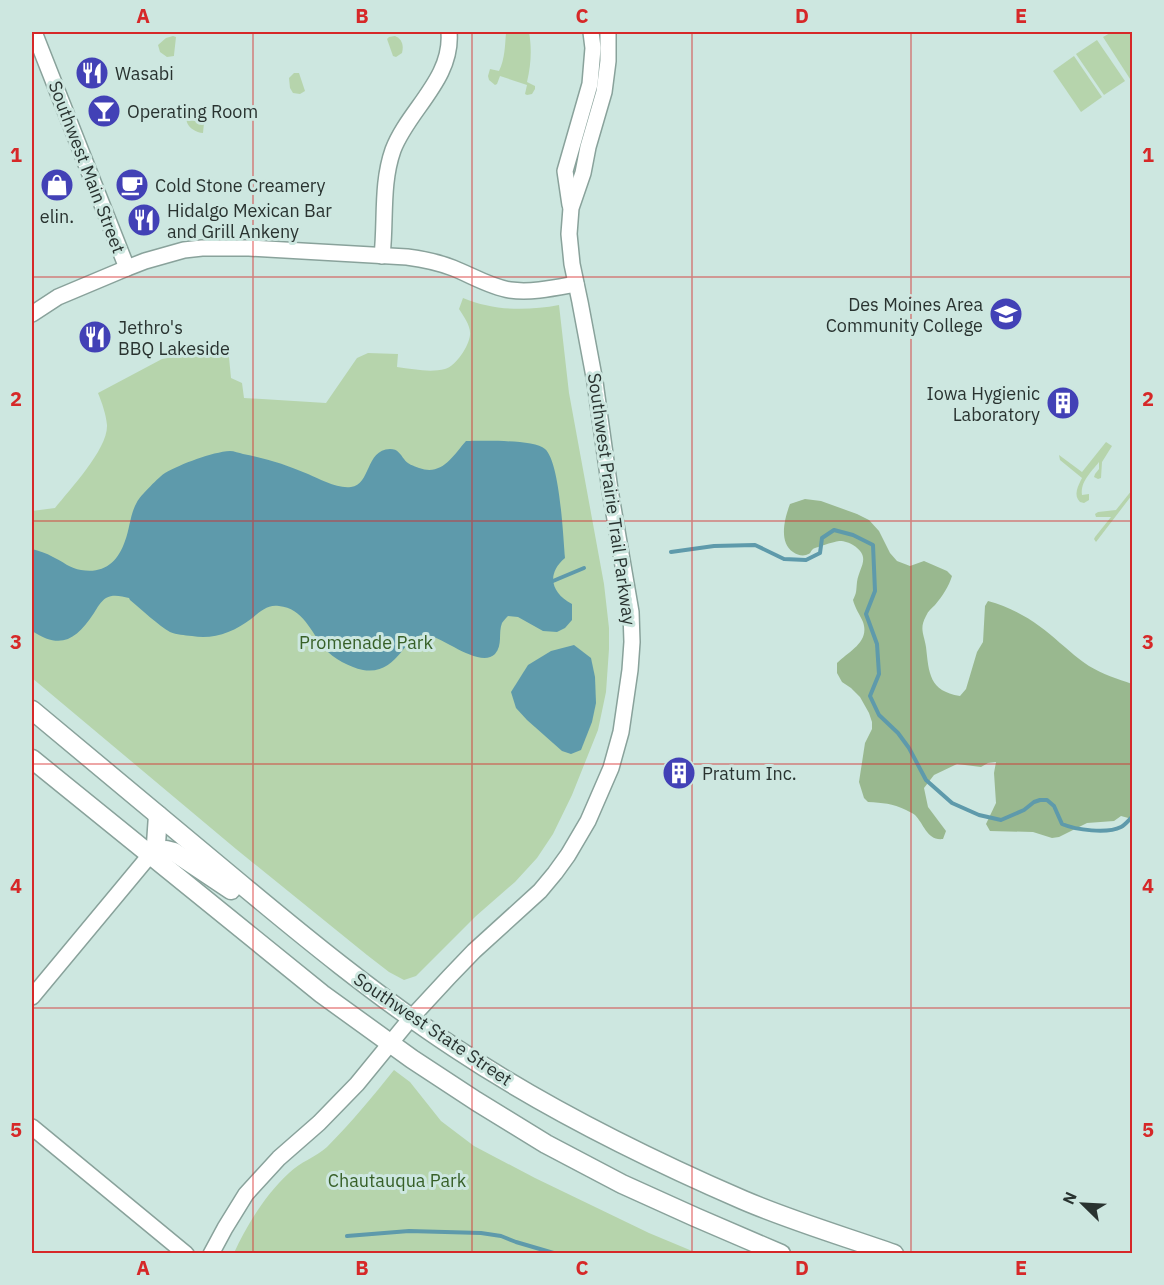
<svg xmlns="http://www.w3.org/2000/svg" width="1164" height="1285" viewBox="0 0 1164 1285" font-family="'IBM Plex Sans',sans-serif">
  <style>
    .green { fill: #b6d4ac }
    .forest { fill: #99b88f }
    .water { fill: #5e9aab }
    .lines { fill: none; stroke-linecap: round; stroke-linejoin: round }
    .stream { stroke: #5e9aab; stroke-width: 4 }
    .minor-casing { stroke: #89a29b; stroke-width: 18 }
    .major-casing { stroke: #89a29b; stroke-width: 21 }
    .minor { stroke: #fff; stroke-width: 15 }
    .major { stroke: #fff; stroke-width: 18 }
    .grid { fill: none; stroke: #d62828; stroke-width: 1.5; stroke-opacity: 0.55 }
    .labels { text-anchor: middle; dominant-baseline: central; stroke-width: 6; stroke-linejoin: round; paint-order: stroke }
    .poi-label { font-size: 18px; fill: #293330; stroke: #cde7e0; text-anchor: start }
    .street-label { font-size: 18px; fill: #293330; stroke: #cde7e0 }
    .park-label { font-size: 18px; fill: #376028; stroke: #cde7e0 }
    .neatline { fill: none; stroke: #d62828; stroke-width: 2 }
    .grid-label { font-size: 20px; text-anchor: middle; font-weight: bold; fill: #d62828 }
  </style>
  <rect width="100%" height="100%" fill="#cde7e0"/>
  <g class="green">
    <path d="M 506,32 L 529,32 C 532,49 531,65 527,82 L 535,86 L 535,89 L 532,94 L 527,95 L 525,94 L 527,85 L 500,76 L 497,84 L 495,85 L 489,80 L 488,76 L 490,69 L 499,71 C 505,59 505,45 506,32 Z"/>
    <path d="M 1112,32 L 1132,32 L 1132,82 L 1103,37 Z"/>
    <path d="M 173,36 L 176,37 L 174,55 L 174,56 L 167,57 L 160,52 L 158,45 L 166,38 Z"/>
    <path d="M 395,36 C 402,39 404,45 402,53 L 396,57 L 393,56 L 387,39 L 389,37 Z"/>
    <path d="M 1097,40 L 1125,81 L 1104,95 L 1076,54 Z"/>
    <path d="M 1074,56 L 1102,97 L 1081,112 L 1053,71 Z"/>
    <path d="M 294,73 L 299,73 L 305,91 L 300,94 L 293,93 L 290,88 L 289,78 Z"/>
    <path d="M 196,111 L 199,112 L 200,122 L 204,123 L 203,133 C 189,132 178,116 196,111 Z"/>
    <path d="M 463,298 C 494,311 527,311 559,305 L 569,393 L 604,584 L 609,628 L 609,649 L 606,692 L 598,730 L 572,795 L 553,834 L 537,858 L 515,882 L 476,916 L 416,976 L 404,980 L 389,972 L 367,955 L 236,849 L 32,678 L 32,511 L 55,508 C 70,489 108,449 107,425 C 106,414 102,403 98,393 L 162,359 L 228,347 L 231,378 L 242,383 L 244,398 L 326,403 L 357,358 L 368,353 L 398,354 L 397,367 C 413,369 430,373 445,369 C 456,366 469,346 470,335 C 471,326 464,317 459,309 Z"/>
    <path d="M 1106,442 L 1112,446 L 1102,462 L 1101,478 L 1098,479 L 1094,477 L 1095,474 L 1099,469 L 1099,462 C 1091,472 1080,482 1082,495 L 1089,494 L 1089,500 L 1084,503 L 1080,502 C 1073,495 1078,486 1082,478 L 1060,460 L 1059,455 L 1082,472 Z"/>
    <path d="M 1132,490 L 1132,495 L 1096,542 L 1094,539 L 1095,537 L 1111,517 L 1096,517 L 1095,514 L 1098,512 L 1116,510 Z"/>
    <path d="M 394,1070 L 410,1082 L 441,1121 L 474,1146 L 535,1178 L 649,1233 L 697,1253 L 234,1253 C 247,1225 265,1195 289,1173 C 300,1162 316,1157 327,1147 C 351,1123 373,1096 394,1070 Z"/>
  </g>
  <path class="forest" d="M 805,499 L 821,501 L 857,514 L 869,520 L 879,531 L 890,553 L 897,561 L 910,566 L 924,561 L 947,571 L 952,576 C 949,586 942,597 935,605 C 932,608 928,611 926,616 C 919,629 924,634 926,647 C 929,673 929,691 960,696 L 966,689 L 977,652 L 983,642 L 985,606 L 988,601 C 1015,608 1040,624 1060,643 C 1070,651 1078,659 1089,666 C 1102,674 1118,679 1132,684 L 1132,819 L 1121,816 L 1114,821 L 1087,823 L 1059,837 L 1052,838 L 1033,832 L 990,831 L 986,824 L 996,803 L 994,773 L 996,762 L 988,763 L 981,767 L 957,764 L 934,775 L 924,788 L 928,807 L 946,831 L 943,839 C 927,841 924,824 915,815 C 913,813 909,812 906,810 C 892,803 883,803 868,802 L 864,798 L 859,782 L 865,743 L 872,729 L 872,722 L 869,713 L 860,697 L 851,688 L 842,682 L 837,673 L 837,663 C 849,651 870,642 863,622 C 860,615 855,608 853,600 C 857,592 856,591 857,582 C 859,567 872,557 853,545 C 850,543 844,541 840,541 C 836,541 817,547 813,549 C 809,553 812,553 806,555 C 802,556 797,555 793,552 C 778,542 785,517 790,504 Z"/>
  <g class="water">
    <path d="M 466,441 C 481,441 534,439 545,449 C 560,462 563,536 565,558 C 546,574 551,593 572,604 L 572,620 L 565,628 L 557,632 L 543,631 L 518,617 L 508,616 C 506,618 504,620 502,623 C 498,633 503,645 495,654 C 480,669 443,637 427,635 C 404,631 400,676 363,670 C 349,667 334,659 324,648 C 311,632 303,608 279,606 C 267,604 260,612 251,619 C 234,632 213,640 192,636 C 184,635 177,635 170,632 C 159,626 141,609 130,600 L 129,598 C 121,596 113,594 106,598 C 101,601 97,608 94,613 C 76,640 61,650 32,631 L 32,549 C 39,551 46,553 53,557 C 62,561 71,569 81,570 C 104,574 118,562 125,541 C 130,528 130,514 137,502 C 140,496 160,476 165,473 C 181,464 212,452 230,451 C 234,451 239,453 243,454 C 265,458 287,465 308,474 C 320,479 337,489 351,487 C 371,485 365,450 390,449 C 398,449 400,454 404,459 C 407,464 414,466 419,468 C 442,476 452,457 466,441 Z"/>
    <path d="M 574,645 L 591,658 L 595,677 L 596,703 L 592,722 L 581,750 L 571,754 L 562,751 L 527,720 L 516,708 L 511,692 L 528,665 L 551,651 Z"/>
  </g>
  <g class="lines">
    <g class="stream">
      <path d="M 671,552 L 714,546 L 755,545 L 784,559 L 806,560 L 820,553 L 822,538 L 834,530 L 853,535 L 873,545 L 875,591 L 866,614 L 877,644 L 879,674 L 870,696 L 879,715 L 898,733 L 909,748 L 926,780 L 952,803 L 979,815 L 1001,820 L 1024,810 L 1034,802 L 1040,800 L 1047,800 L 1054,806 L 1062,824 C 1076,830 1107,834 1121,827 C 1125,825 1129,820 1132,817"/>
      <path d="M 553,581 L 584,568"/>
      <path d="M 347,1236 L 409,1231 L 481,1233 L 501,1236 L 516,1242 L 557,1254"/>
    </g>
    <g class="minor-casing">
      <g id="minor">
        <path d="M 34,32 L 127,268"/>
        <path d="M 570,205 L 565,171 L 590,84 L 593,48 L 591,32"/>
        <path d="M 382,256 C 386,221 381,184 393,150 C 408,110 453,79 449,32"/>
        <path d="M 32,314 L 58,297 L 127,268 L 145,261 L 184,250 L 202,248 L 249,248 L 407,257 C 422,259 438,262 453,268 C 471,275 490,287 510,290 C 531,293 554,288 576,284"/>
        <path d="M 32,997 L 150,855"/>
        <path d="M 32,1127 L 186,1254"/>
        <path d="M 211,1254 L 225,1228 L 246,1194 L 279,1158 L 319,1123 L 357,1084 L 411,1018 L 449,977 L 474,951 L 540,891 L 555,873 L 568,855 L 588,821 L 611,768 L 621,732 L 630,670 L 632,642 L 631,612 L 610,490 L 595,382 L 580,302 L 572,264 L 569,234 L 571,208 L 583,173 L 588,147 L 604,92 L 608,61 L 608,32"/>
      </g>
    </g>
    <g class="major-casing">
      <g id="major">
        <path d="M 32,710 C 98,765 164,820 230,875 C 303,936 376,996 455,1048 C 545,1108 644,1157 743,1200 C 792,1221 843,1236 894,1254"/>
        <path d="M 32,759 L 322,994 L 412,1059 L 476,1101 L 546,1144 L 622,1184 L 695,1217 L 781,1254"/>
        <path d="M 150,855 L 166,850 L 174,852 L 231,890"/>
        <path d="M 150,855 L 156,844 L 158,815"/>
      </g>
    </g>
    <use href="#minor" class="minor"/>
    <use href="#major" class="major"/>
  </g>
  <path class="grid" d="M 253,32 L 253,1254M 472,32 L 472,1254M 692,32 L 692,1254M 911,32 L 911,1254M 32,277 L 1132,277M 32,521 L 1132,521M 32,764 L 1132,764M 32,1008 L 1132,1008"/>
  <defs>
    <g id="restaurant-disc" transform="scale(1.725)"><circle r="9.5" fill="#4241b6" stroke="#cde7e0"/><path d="M-5-6h1v4h1v-4h1v4h1v-4h1v5L-1.5 .5V6h-2V.5L-5-1ZM5-6V6H3V1.5H1.5Q1.5-4 5-6Z" fill="#fff"/></g>
    <g id="bar-disc" transform="scale(1.725)"><circle r="9.5" fill="#4241b6" stroke="#cde7e0"/><path d="M-6-5H6L.8 .8V4.5H3.5V6h-7V4.5H-.8V.8Z" fill="#fff"/></g>
    <g id="shop-disc" transform="scale(1.725)"><circle r="9.5" fill="#4241b6" stroke="#cde7e0"/><path d="M-5-2.5h2.3a2.7 3.5 0 0 1 5.4 0H5L5.5 6h-11ZM-1.5-2.5h3a1.5 2.3 0 0 0-3 0Z" fill="#fff"/></g>
    <g id="cafe-disc" transform="scale(1.725)"><circle r="9.5" fill="#4241b6" stroke="#cde7e0"/><path d="M-5.5-4.5H6V0H3Q3 3.5 0 3.5H-2.5Q-5.5 3.5-5.5 0ZM3-3.2v2h1.7v-2ZM-6 4.5H4V6H-6Z" fill="#fff"/></g>
    <g id="university-disc" transform="scale(1.725)"><circle r="9.5" fill="#4241b6" stroke="#cde7e0"/><path d="M0-5L7-2L0 1L-7-2ZM-4 1L0 2.5L4 1V4Q0 6-4 4Z" fill="#fff"/></g>
    <g id="building-disc" transform="scale(1.725)"><circle r="9.5" fill="#4241b6" stroke="#cde7e0"/><path d="M-4-6H4V6H1V3H-1V6H-4ZM-2.5-4.3h1.7v1.8h-1.7ZM.8-4.3h1.7v1.8H.8ZM-2.5-1h1.7V.8h-1.7ZM.8-1h1.7V.8H.8Z" fill="#fff"/></g>
  </defs>
  <g fill-rule="evenodd">
    <use href="#restaurant-disc" x="92" y="73"/>
    <use href="#bar-disc" x="104" y="111"/>
    <use href="#shop-disc" x="57" y="185"/>
    <use href="#cafe-disc" x="132" y="185"/>
    <use href="#restaurant-disc" x="144" y="220"/>
    <use href="#university-disc" x="1006" y="314"/>
    <use href="#restaurant-disc" x="95" y="337"/>
    <use href="#building-disc" x="1063" y="403"/>
    <use href="#building-disc" x="679" y="773"/>
  </g>
  <g class="labels">
    <g class="poi-label">
      <text x="115" y="73">Wasabi</text>
      <text x="127" y="111">Operating Room</text>
      <text x="155" y="185">Cold Stone Creamery</text>
      <text x="167" y="210">Hidalgo Mexican Bar<tspan x="167" dy="21">and Grill Ankeny</tspan></text>
      <text x="57" y="216" text-anchor="middle">elin.</text>
      <text x="983" y="304" text-anchor="end">Des Moines Area<tspan x="983" dy="21">Community College</tspan></text>
      <text x="118" y="327">Jethro's<tspan x="118" dy="21">BBQ Lakeside</tspan></text>
      <text x="1040" y="393" text-anchor="end">Iowa Hygienic<tspan x="1040" dy="21">Laboratory</tspan></text>
      <text x="702" y="773">Pratum Inc.</text>
    </g>
    <g class="street-label">
      <text transform="translate(87 167) rotate(69)">Southwest Main Street</text>
      <text transform="translate(612 499) rotate(82)">Southwest Prairie Trail Parkway</text>
      <text transform="translate(433 1029) rotate(34)">Southwest State Street</text>
    </g>
    <g class="park-label">
      <text x="366" y="642">Promenade Park</text>
      <text x="397" y="1180">Chautauqua Park</text>
    </g>
  </g>
  <rect width="1164" height="1285" fill="none" stroke="#cde7e0" stroke-width="66"/>
  <g transform="translate(1083 1204) rotate(294)" stroke="#cde7e0" stroke-width="4.5" paint-order="stroke">
  <path d="M0-4.5L10 22L0 15L-10 22Z" fill="#293330"/>
  <text y="-9" font-size="16" font-weight="bold" text-anchor="middle" fill="#293330">N</text>
  </g>
  <rect x="33" y="33" width="1098" height="1219" class="neatline"/>
  <g class="grid-label">
    <text x="143" y="23">A</text>
    <text x="362" y="23">B</text>
    <text x="582" y="23">C</text>
    <text x="802" y="23">D</text>
    <text x="1021" y="23">E</text>
    <text x="16" y="162">1</text>
    <text x="1148" y="162">1</text>
    <text x="16" y="406">2</text>
    <text x="1148" y="406">2</text>
    <text x="16" y="649">3</text>
    <text x="1148" y="649">3</text>
    <text x="16" y="893">4</text>
    <text x="1148" y="893">4</text>
    <text x="16" y="1137">5</text>
    <text x="1148" y="1137">5</text>
    <text x="143" y="1275">A</text>
    <text x="362" y="1275">B</text>
    <text x="582" y="1275">C</text>
    <text x="802" y="1275">D</text>
    <text x="1021" y="1275">E</text>
  </g>
</svg>
